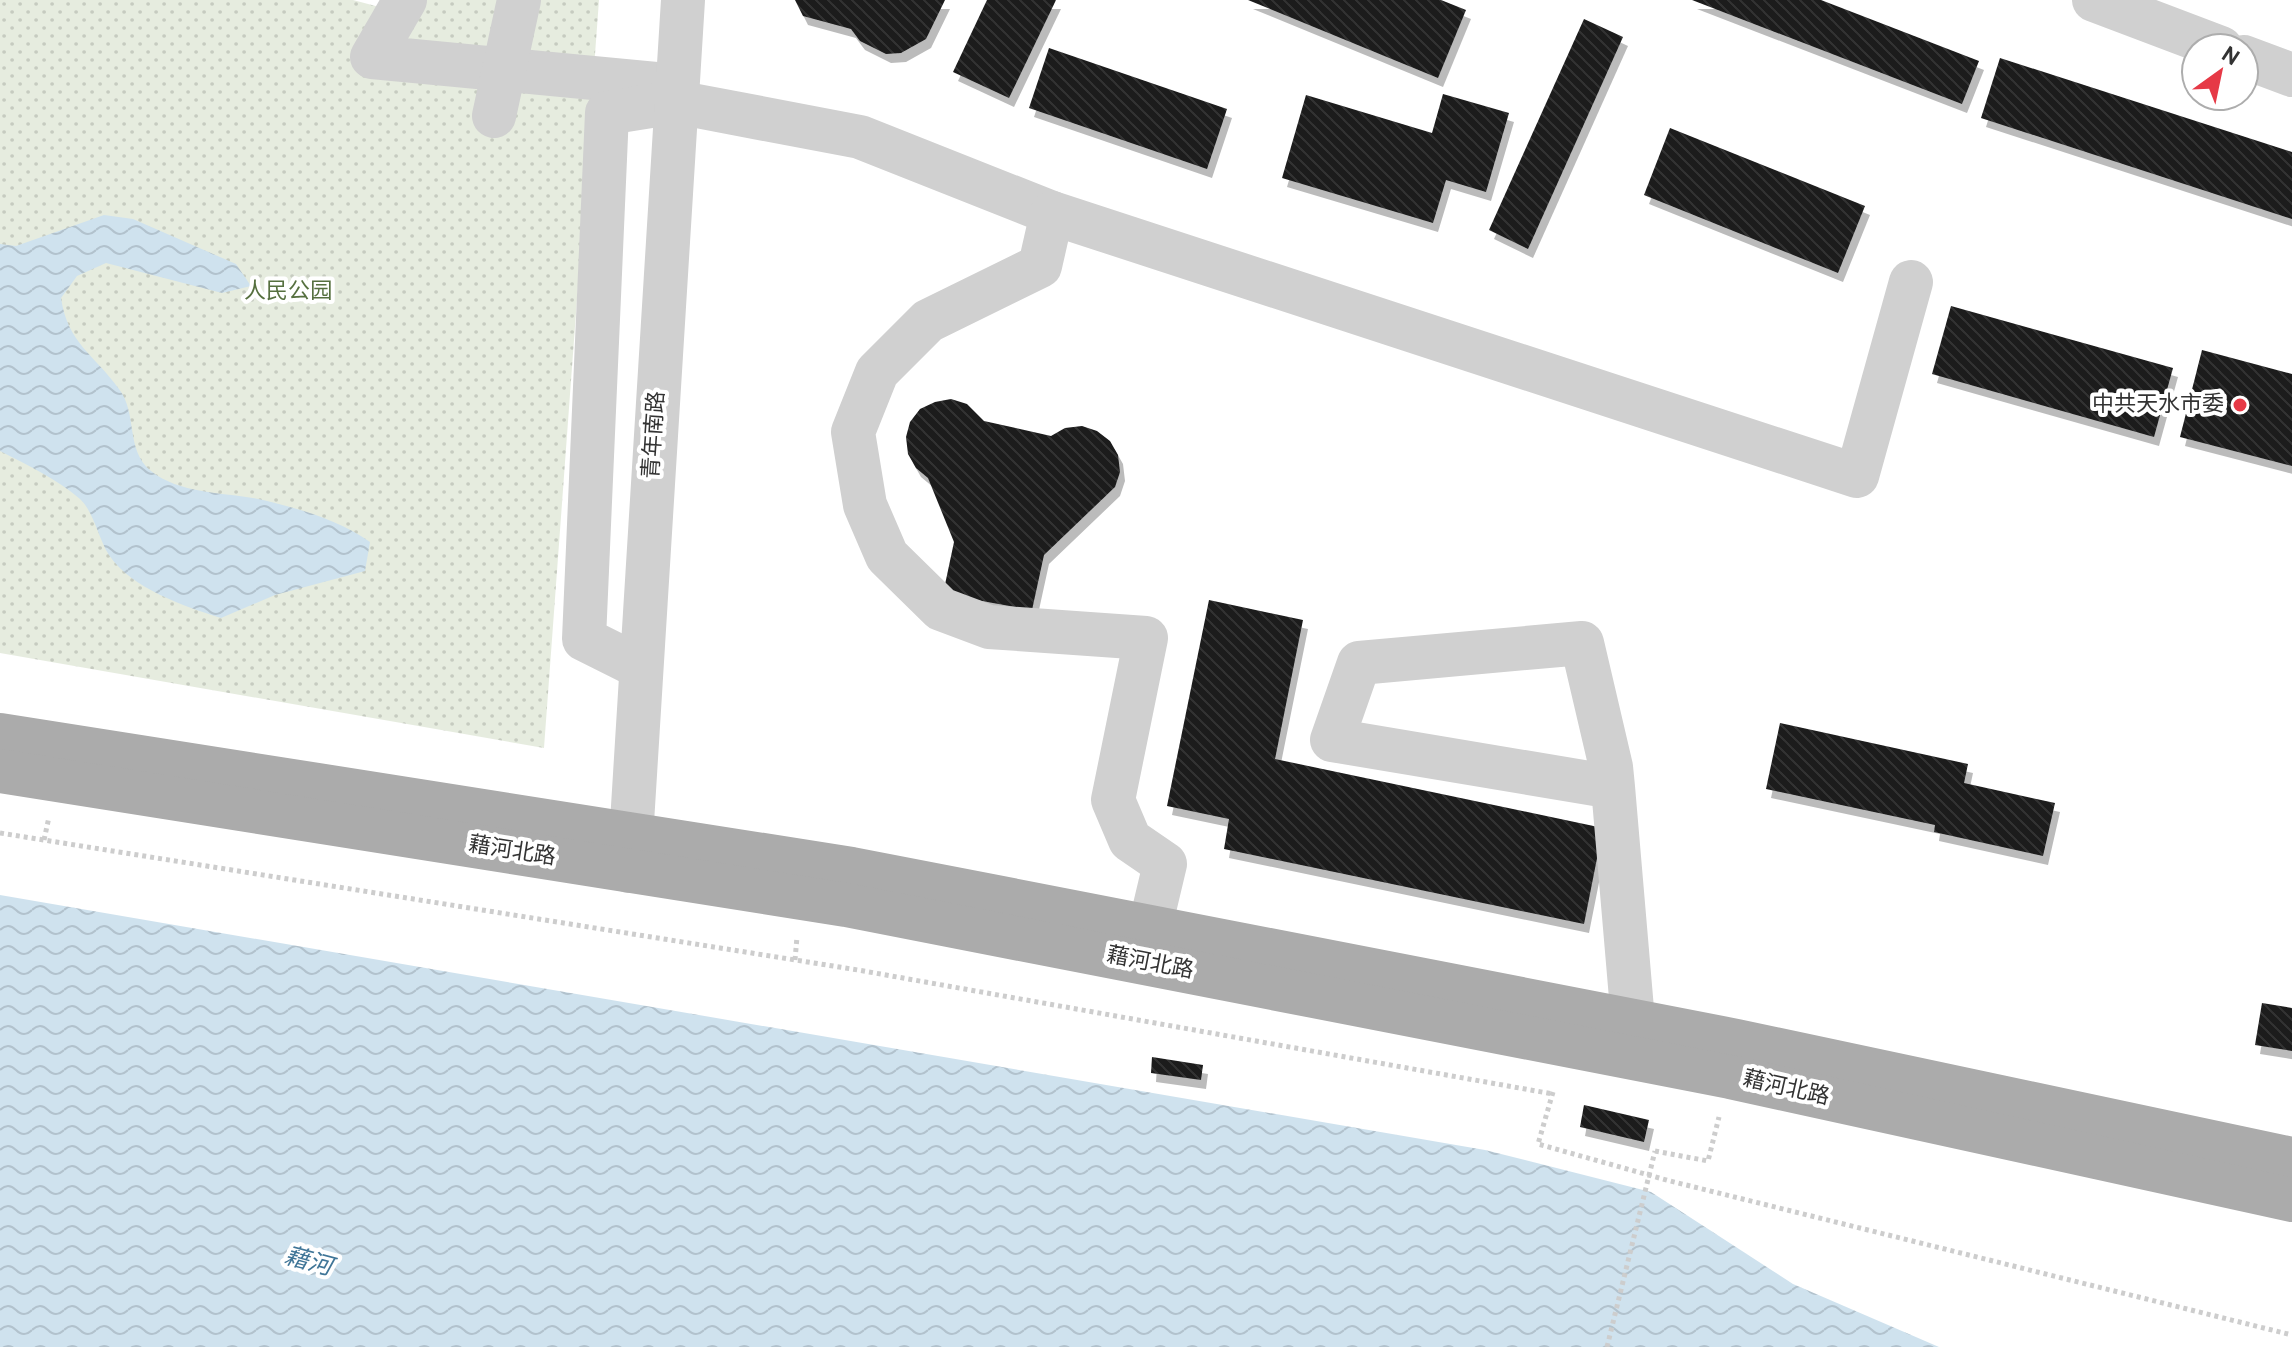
<svg xmlns="http://www.w3.org/2000/svg" width="2292" height="1347" viewBox="0 0 2292 1347" font-family="Overpass,'Noto Sans SC',sans-serif">
  <style>
    .park { fill: url(#park-dots) }
    .water { fill: url(#water-waves) }
    .building { fill: url(#building-back-hatch); filter: url(#shadow) }
    .lines { fill: none; stroke-linecap: round; stroke-linejoin: round }
    .path { stroke: #cdcdcd; stroke-width: 5; stroke-dasharray: 4 4; stroke-linecap: butt }
    .minor { stroke: #d0d0d0; stroke-width: 44 }
    .major { stroke: #ababab; stroke-width: 44 }
    .path-bridge { stroke: #cdcdcd; stroke-width: 5; stroke-dasharray: 4 4; stroke-linecap: butt }
    .poi-dot { fill: #e63946; stroke: #fff; stroke-width: 3 }
    .labels { text-anchor: middle; dominant-baseline: central; stroke-width: 8; stroke-linejoin: round; paint-order: stroke }
    .park-label { font-size: 22px; fill: #56703f; stroke: #fff }
    .poi-label { font-size: 22px; fill: #333; stroke: #fff; text-anchor: end }
    .street-label { font-size: 22px; fill: #333; stroke: #fff }
    .water-label { font-size: 24px; font-style: italic; fill: #3f7597; stroke: #fff }
  </style>
  <defs>
    <pattern id="park-dots" width="8" height="8" patternUnits="userSpaceOnUse" patternTransform="scale(2)"><rect width="8" height="8" fill="#e6ecdf"/><path d="M2 2h.1M6 6h.1" fill="none" stroke="#c6cbc0" stroke-width="1.8" stroke-linecap="round"/></pattern>
    <pattern id="water-waves" width="16" height="10" patternUnits="userSpaceOnUse" patternTransform="scale(2)"><rect width="16" height="10" fill="#cfe2ee"/><path d="M0 5q4-4 8 0t8 0" fill="none" stroke="#b2c2cd"/></pattern>
    <pattern id="building-back-hatch" width="6" height="6" patternUnits="userSpaceOnUse" patternTransform="scale(2)"><rect width="6" height="6" fill="#1a1a1a"/><path d="M-1 5l2 2M0 0l6 6M5-1l2 2" fill="none" stroke="#333"/></pattern>
    <filter id="shadow"><feDropShadow dx="5" dy="9" stdDeviation="0" flood-color="#0004"/></filter>
  </defs>
  <rect width="100%" height="100%" fill="#fff"/>
  <path class="park" d="M 0,0 L 353,0 L 402,13 L 410,0 L 599,0 L 544,748 L 0,653 Z"/>
  <g class="water">
    <path d="M 104,215 L 133,219 L 236,264 L 251,286 L 222,293 L 106,263 L 77,276 L 61,298 C 68,344 94,354 119,389 C 138,414 125,450 151,471 C 181,495 227,492 263,500 C 300,509 339,520 370,542 L 365,571 L 275,595 L 221,618 C 184,606 132,589 109,555 C 98,538 94,512 80,499 C 57,479 27,465 0,451 L 0,244 L 16,246 Z"/>
    <path d="M 0,895 L 1485,1150 L 1651,1192 L 1793,1284 L 1939,1347 L 0,1347 Z"/>
  </g>
  <g class="building">
    <path d="M 795,0 L 945,0 L 926,39 L 901,53 L 886,54 L 860,41 L 851,29 L 803,16 Z"/>
    <path d="M 987,0 L 1056,0 L 1009,98 L 953,72 Z"/>
    <path d="M 1248,0 L 1441,0 L 1466,10 L 1438,78 Z"/>
    <path d="M 1692,0 L 1821,0 L 1979,61 L 1962,104 Z"/>
    <path d="M 1584,19 L 1623,37 L 1528,249 L 1489,230 Z"/>
    <path d="M 1049,48 L 1227,109 L 1207,169 L 1029,108 Z"/>
    <path d="M 2000,58 L 2292,152 L 2292,219 L 1981,118 Z"/>
    <path d="M 1443,94 L 1509,113 L 1486,192 L 1446,180 L 1433,223 L 1282,178 L 1306,95 L 1432,133 Z"/>
    <path d="M 1670,128 L 1865,206 L 1838,273 L 1644,195 Z"/>
    <path d="M 1951,306 L 2173,368 L 2154,437 L 1932,374 Z"/>
    <path d="M 2202,350 L 2292,374 L 2292,466 L 2180,437 Z"/>
    <path d="M 951,399 L 967,404 L 984,421 L 1051,436 L 1065,428 L 1082,426 L 1097,431 L 1110,441 L 1118,455 L 1120,472 L 1115,487 L 1044,555 L 1032,610 L 943,594 L 954,542 L 928,478 L 916,468 L 908,454 L 906,437 L 910,422 L 920,409 L 935,402 Z"/>
    <path d="M 1209,600 L 1303,620 L 1275,759 L 1603,828 L 1584,924 L 1224,849 L 1229,819 L 1167,806 Z"/>
    <path d="M 1780,723 L 1968,764 L 1964,783 L 2055,803 L 2043,856 L 1934,832 L 1935,825 L 1766,789 Z"/>
    <path d="M 2262,1003 L 2292,1008 L 2292,1051 L 2255,1045 Z"/>
    <path d="M 1152,1057 L 1203,1065 L 1201,1080 L 1151,1073 Z"/>
    <path d="M 1584,1105 L 1649,1120 L 1644,1142 L 1580,1127 Z"/>
  </g>
  <g class="lines">
    <g class="path">
      <path d="M 0,833 L 858,970 L 1553,1094"/>
      <path d="M 44,840 L 49,817"/>
      <path d="M 795,960 L 797,937"/>
      <path d="M 1553,1092 L 1538,1144 L 1670,1181 L 2292,1335"/>
      <path d="M 1655,1151 L 1708,1161 L 1719,1117"/>
    </g>
    <g class="minor">
      <path d="M 405,0 L 372,57 L 677,86"/>
      <path d="M 2094,0 L 2221,48"/>
      <path d="M 2244,57 L 2292,75"/>
      <path d="M 494,116 L 519,0"/>
      <path d="M 640,667 L 584,639 L 607,113 L 676,102 L 860,137 L 1052,213"/>
      <path d="M 1613,787 L 1332,740 L 1359,663 L 1582,643 L 1611,767 L 1613,787 L 1633,1021"/>
      <path d="M 629,871 L 683,0"/>
      <path d="M 1150,927 L 1165,864 L 1130,840 L 1113,800 L 1146,638 L 989,627 L 941,609 L 887,556 L 865,505 L 853,432 L 877,372 L 928,321 L 1040,266 L 1052,213 L 1857,476 L 1911,282"/>
    </g>
    <g class="major">
      <path d="M 0,735 L 852,869 L 1737,1041 L 2292,1159"/>
      <path d="M 0,771 L 846,905 L 1730,1077 L 2292,1200"/>
    </g>
    <path class="path-bridge" d="M 1607,1347 L 1655,1151"/>
  </g>
  <circle class="poi-dot" cx="2240" cy="405" r="8"/>
  <g class="labels">
    <g class="park-label">
      <text x="288" y="292">人民公园</text>
    </g>
    <g class="poi-label">
      <text x="2224" y="405">中共天水市委</text>
    </g>
    <g class="street-label">
      <text transform="translate(655 435) rotate(-86)">青年南路</text>
      <text transform="translate(512 852) rotate(9)">藉河北路</text>
      <text transform="translate(1150 964) rotate(11)">藉河北路</text>
      <text transform="translate(1786 1089) rotate(13)">藉河北路</text>
    </g>
    <g class="water-label">
      <text transform="translate(308 1263) rotate(15)">藉河</text>
    </g>
  </g>
  <g transform="translate(2220 72) rotate(33)"><circle r="38" fill="#ffffff" stroke="#adadad" stroke-width="2"/>
  <path d="M0-6L14 30L0 20L-14 30Z" fill="#e63946"/>
  <text y="-12" font-size="22" font-weight="bold" text-anchor="middle" fill="#333333">N</text>
  </g>
</svg>
